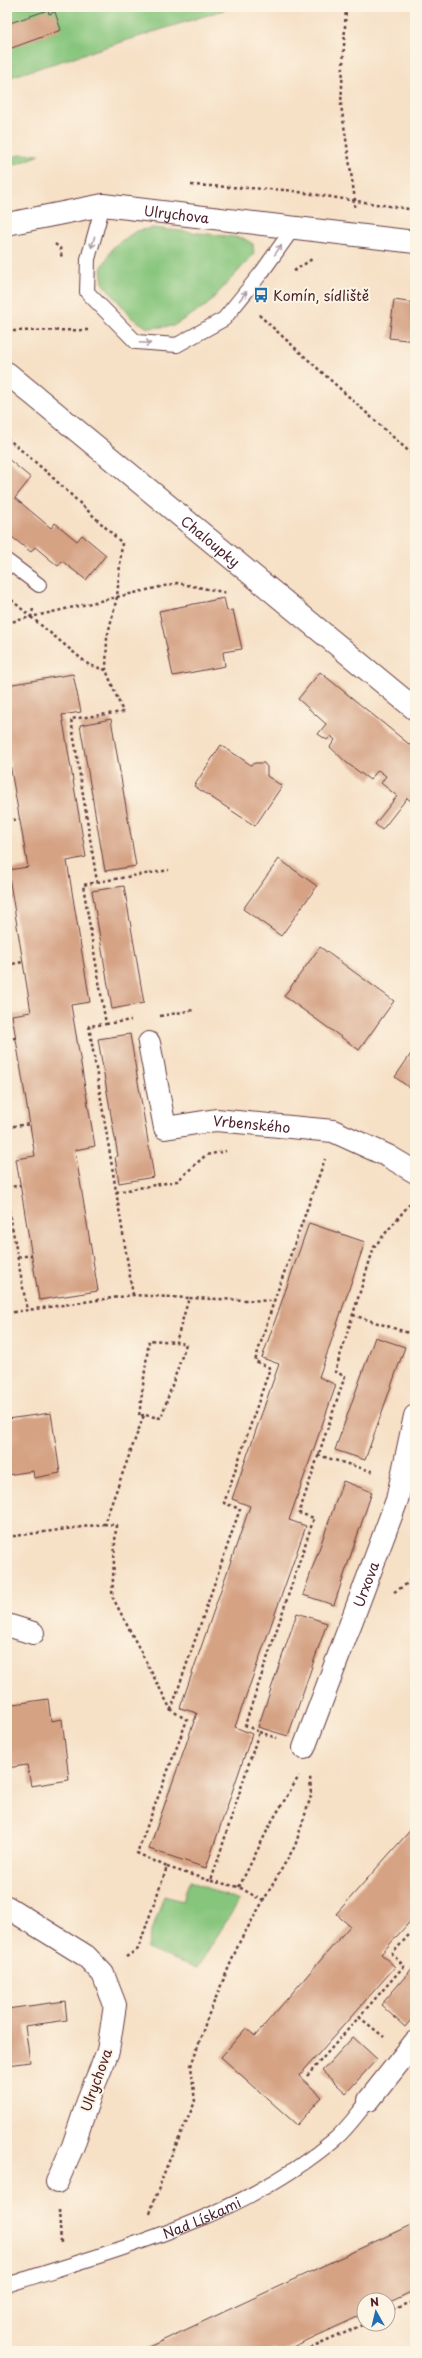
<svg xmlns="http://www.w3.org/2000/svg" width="422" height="2358" viewBox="0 0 422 2358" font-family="'Playpen Sans',sans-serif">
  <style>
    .green { fill: #86c57c; stroke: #687254 }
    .building { fill: #d5a284 }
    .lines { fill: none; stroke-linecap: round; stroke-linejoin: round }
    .service-casing { stroke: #643c42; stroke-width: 16 }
    .minor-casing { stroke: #643c42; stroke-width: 24 }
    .path { stroke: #643c42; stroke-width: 2.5; stroke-dasharray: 3 3; stroke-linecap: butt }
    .service { stroke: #fff; stroke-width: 14 }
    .minor { stroke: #fff; stroke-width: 22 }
    .oneway { stroke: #ae9aa0 }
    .labels { text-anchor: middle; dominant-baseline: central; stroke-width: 4; stroke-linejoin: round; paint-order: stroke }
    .street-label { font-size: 14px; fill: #4a1f2b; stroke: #fcf5e5 }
    .poi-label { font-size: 14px; fill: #4a1f2b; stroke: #fcf5e5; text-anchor: start }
  </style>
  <rect width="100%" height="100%" fill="#fcf5e5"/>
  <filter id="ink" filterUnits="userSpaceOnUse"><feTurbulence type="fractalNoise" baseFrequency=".025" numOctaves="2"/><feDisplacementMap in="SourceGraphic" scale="8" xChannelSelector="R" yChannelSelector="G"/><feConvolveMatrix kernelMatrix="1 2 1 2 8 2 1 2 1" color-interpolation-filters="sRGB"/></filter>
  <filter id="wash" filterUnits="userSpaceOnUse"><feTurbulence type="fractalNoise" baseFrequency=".012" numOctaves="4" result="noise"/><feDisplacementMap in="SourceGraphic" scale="16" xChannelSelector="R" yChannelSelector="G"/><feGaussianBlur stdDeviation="0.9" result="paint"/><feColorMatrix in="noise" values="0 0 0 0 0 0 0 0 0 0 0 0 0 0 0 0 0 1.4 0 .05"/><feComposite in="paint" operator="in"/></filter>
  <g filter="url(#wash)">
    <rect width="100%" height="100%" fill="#f6e0c6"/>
    <g class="green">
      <path d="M 7,7 L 233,7 L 7,78 Z"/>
      <path d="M 22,154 L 40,155 L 7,168 L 7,159 Z"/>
      <path d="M 153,228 L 243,238 L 253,244 L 254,254 L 207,305 L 173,326 L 148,328 L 132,318 L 103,283 L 101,269 L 114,246 L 136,231 Z"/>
      <path d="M 190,1881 L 239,1901 L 197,1968 L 146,1949 L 164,1896 L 182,1901 Z"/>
    </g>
    <g id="blocks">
      <g class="building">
        <path d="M 48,10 L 49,14 L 55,12 L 61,30 L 9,49 L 7,24 Z"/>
        <path d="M 394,300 L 415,303 L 415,341 L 389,338 Z"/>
        <path d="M 7,458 L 31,478 L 15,498 L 51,528 L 55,523 L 77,541 L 82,535 L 106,555 L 86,580 L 62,561 L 58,566 L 35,547 L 31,552 L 8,534 L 7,535 Z"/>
        <path d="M 224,598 L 227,611 L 233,610 L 242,649 L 223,652 L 225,666 L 173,676 L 159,611 Z"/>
        <path d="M 320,672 L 415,749 L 415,804 L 407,798 L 382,830 L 375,824 L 397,796 L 381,783 L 386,776 L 378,770 L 370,780 L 347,763 L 330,747 L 335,740 L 331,736 L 327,740 L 318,734 L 326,724 L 298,699 Z"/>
        <path d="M 73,674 L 81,712 L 62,715 L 86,857 L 67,861 L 90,1002 L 71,1005 L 95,1146 L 75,1150 L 98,1291 L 39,1300 L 16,1159 L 35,1156 L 12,1015 L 31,1012 L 8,870 L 28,867 L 7,747 L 7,685 Z"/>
        <path d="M 111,719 L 136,866 L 105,871 L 80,725 Z"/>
        <path d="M 221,745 L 251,765 L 255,763 L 264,763 L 267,767 L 267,776 L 282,786 L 255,826 L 194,786 Z"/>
        <path d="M 279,859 L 317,886 L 281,936 L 243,909 Z"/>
        <path d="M 124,886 L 144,1003 L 112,1009 L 92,891 Z"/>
        <path d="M 320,947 L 394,1001 L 359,1050 L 284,996 Z"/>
        <path d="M 130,1034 L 154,1177 L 119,1183 L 115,1157 L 118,1156 L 98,1039 Z"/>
        <path d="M 415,1048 L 415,1092 L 395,1077 Z"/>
        <path d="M 309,1223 L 365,1242 L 319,1377 L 336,1385 L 289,1520 L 306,1526 L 235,1727 L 252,1734 L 206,1868 L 149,1849 L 197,1713 L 180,1708 L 250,1506 L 232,1499 L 279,1364 L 262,1358 Z"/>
        <path d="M 375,1337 L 405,1347 L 365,1460 L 335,1450 Z"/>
        <path d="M 51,1413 L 60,1473 L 34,1478 L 33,1471 L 7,1475 L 7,1419 Z"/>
        <path d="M 343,1481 L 372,1492 L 334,1605 L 303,1595 Z"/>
        <path d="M 297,1613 L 327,1623 L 288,1736 L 258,1727 Z"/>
        <path d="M 48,1699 L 51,1721 L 62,1719 L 69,1780 L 31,1786 L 27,1765 L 7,1768 L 7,1705 Z"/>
        <path d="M 415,1825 L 415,1916 L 381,1954 L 395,1967 L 299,2076 L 322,2097 L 297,2125 L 221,2057 L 246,2028 L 255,2036 L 350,1926 L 336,1914 Z"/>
        <path d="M 415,1965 L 415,2015 L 405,2027 L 381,2005 Z"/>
        <path d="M 65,2001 L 67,2020 L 25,2026 L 30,2062 L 7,2065 L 7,2009 Z"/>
        <path d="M 353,2037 L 377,2059 L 346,2093 L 322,2071 Z"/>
        <path d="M 415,2223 L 415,2290 L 388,2303 L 388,2300 L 364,2300 L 364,2314 L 284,2351 L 140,2351 Z"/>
      </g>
    </g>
  </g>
  <g filter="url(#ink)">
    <use href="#blocks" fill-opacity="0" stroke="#643c42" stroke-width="1"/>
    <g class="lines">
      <g class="service-casing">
        <g id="service">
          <path d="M 103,205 L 88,259 L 87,292 L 136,342 L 177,345 L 224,319 L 262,272 L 294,227"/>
          <path d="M 7,561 L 39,585"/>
          <path id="s1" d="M 7,2285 C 119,2249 243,2217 335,2139 C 348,2128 358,2113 369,2100"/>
        </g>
      </g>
      <g class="minor-casing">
        <g id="minor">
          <path id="s2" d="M 7,224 L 103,205 L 415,242"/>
          <path id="s3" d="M 7,373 L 415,709"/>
          <path id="s4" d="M 149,1043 L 165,1128 L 216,1120 L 333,1131 L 388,1156 L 415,1172"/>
          <path d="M 7,1625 L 33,1633"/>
          <path id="s5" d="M 304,1748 L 397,1500 L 415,1416"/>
          <path d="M 7,1907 L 86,1956 L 103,1974 L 115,2005 L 108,2051 L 90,2095 L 73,2146 L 57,2182"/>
          <path d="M 369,2100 L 415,2042"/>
        </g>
      </g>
      <g class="path">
        <path d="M 346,7 L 341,105 L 355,200 L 354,207"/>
        <path d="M 191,185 L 286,190 L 415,210"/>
        <path d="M 55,244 L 60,248 L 62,259"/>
        <path d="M 294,271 L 312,259"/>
        <path d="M 259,315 L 415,457"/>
        <path d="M 7,331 L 90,330"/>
        <path d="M 7,438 L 49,474 L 122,543 L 117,597 L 107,638 L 106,670"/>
        <path d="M 7,596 L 31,617 L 177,583 L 228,593"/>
        <path d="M 31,617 L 89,665 L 106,670 L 123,712 L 71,719 L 97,882 L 83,885 L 106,1024 L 89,1026 L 133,1295"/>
        <path d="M 7,623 L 31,617 L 33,609"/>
        <path d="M 7,821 L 20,819"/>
        <path d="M 97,882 L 169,870"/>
        <path d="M 7,896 L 12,895"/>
        <path d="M 7,965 L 23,962"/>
        <path d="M 160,1016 L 194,1010"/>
        <path d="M 106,1024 L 131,1020"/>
        <path d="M 7,1039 L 16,1038"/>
        <path d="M 7,1127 L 30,1124"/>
        <path d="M 7,1188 L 20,1185"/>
        <path d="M 116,1192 L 177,1181 L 206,1155 L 226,1151"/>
        <path d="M 7,1198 L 27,1310"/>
        <path d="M 18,1257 L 32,1255"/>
        <path d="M 7,1313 L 133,1295 L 189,1298"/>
        <path d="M 353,1315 L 415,1335"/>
        <path d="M 144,1415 L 139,1416 L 149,1340 L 176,1342"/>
        <path d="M 318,1455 L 374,1472"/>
        <path d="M 104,1524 L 116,1525 L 112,1596 L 171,1710 L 187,1720 L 137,1853 L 167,1867 L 138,1949 L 126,1957"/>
        <path d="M 7,1537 L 104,1524 L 144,1415 L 161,1418 L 186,1344 L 176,1342 L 189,1298 L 274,1301 L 325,1159"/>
        <path d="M 394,1592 L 404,1586 L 415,1576"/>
        <path d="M 171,1710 L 240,1509 L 224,1503 L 270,1368 L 255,1361 L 274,1301"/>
        <path d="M 259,1732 L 277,1738"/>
        <path d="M 167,1867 L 211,1881 L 259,1732 L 245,1725 L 314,1518 L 299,1513 L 345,1376 L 335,1372 L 374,1247 L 413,1200"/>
        <path d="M 211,1881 L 239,1887 L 263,1901"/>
        <path d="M 239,1887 L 272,1821 L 299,1776"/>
        <path d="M 359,2017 L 384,2037"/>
        <path d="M 307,2076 L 404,1966 L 392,1954 L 415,1928"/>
        <path d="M 59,2210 L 61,2243"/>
        <path d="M 150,2213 L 166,2168 L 195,2102 L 191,2066 L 208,2016 L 240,1941 L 295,1846 L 311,1796 L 310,1775"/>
        <path d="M 388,2313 L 415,2300"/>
        <path d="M 305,2351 L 364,2324"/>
      </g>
      <use href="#service" class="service"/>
      <use href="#minor" class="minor"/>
    </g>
    <defs><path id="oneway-shaft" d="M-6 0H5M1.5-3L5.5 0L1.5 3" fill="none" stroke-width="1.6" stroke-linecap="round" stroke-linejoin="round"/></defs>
    <g class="oneway">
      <use href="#oneway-shaft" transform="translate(93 242) rotate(106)"/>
      <use href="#oneway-shaft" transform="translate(278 250) rotate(-55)"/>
      <use href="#oneway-shaft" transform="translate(243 296) rotate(-51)"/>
      <use href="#oneway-shaft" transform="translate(145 343) rotate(3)"/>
    </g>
  </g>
  <defs>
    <g id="bus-bare" transform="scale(1.2)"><path d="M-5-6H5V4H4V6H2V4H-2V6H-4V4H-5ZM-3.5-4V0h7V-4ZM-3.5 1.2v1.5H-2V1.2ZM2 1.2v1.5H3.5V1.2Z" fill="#1f6fb2" stroke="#fcf5e5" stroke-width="2.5" paint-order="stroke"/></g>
  </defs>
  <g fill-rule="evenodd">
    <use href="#bus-bare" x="261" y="295"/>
  </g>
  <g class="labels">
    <g class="street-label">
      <text stroke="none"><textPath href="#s2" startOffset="172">Ulrychova</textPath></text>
      <text stroke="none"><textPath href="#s3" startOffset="264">Chaloupky</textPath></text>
      <text stroke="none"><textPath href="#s4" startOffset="174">Vrbenského</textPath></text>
      <text stroke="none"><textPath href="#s5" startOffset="175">Urxova</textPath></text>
      <text transform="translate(96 2080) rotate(-70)">Ulrychova</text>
      <text stroke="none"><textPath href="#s1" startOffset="206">Nad Lískami</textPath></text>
    </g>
    <g class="poi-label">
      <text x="273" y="295">Komín, sídliště</text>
    </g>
  </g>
  <rect width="422" height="2358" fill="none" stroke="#fcf5e5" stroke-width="24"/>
  <g transform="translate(376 2312) rotate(352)"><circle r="19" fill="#fcf5e5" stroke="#b59f9b"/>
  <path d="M0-3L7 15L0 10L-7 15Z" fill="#1f6fb2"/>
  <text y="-6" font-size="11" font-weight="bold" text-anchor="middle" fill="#4a1f2b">N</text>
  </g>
</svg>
